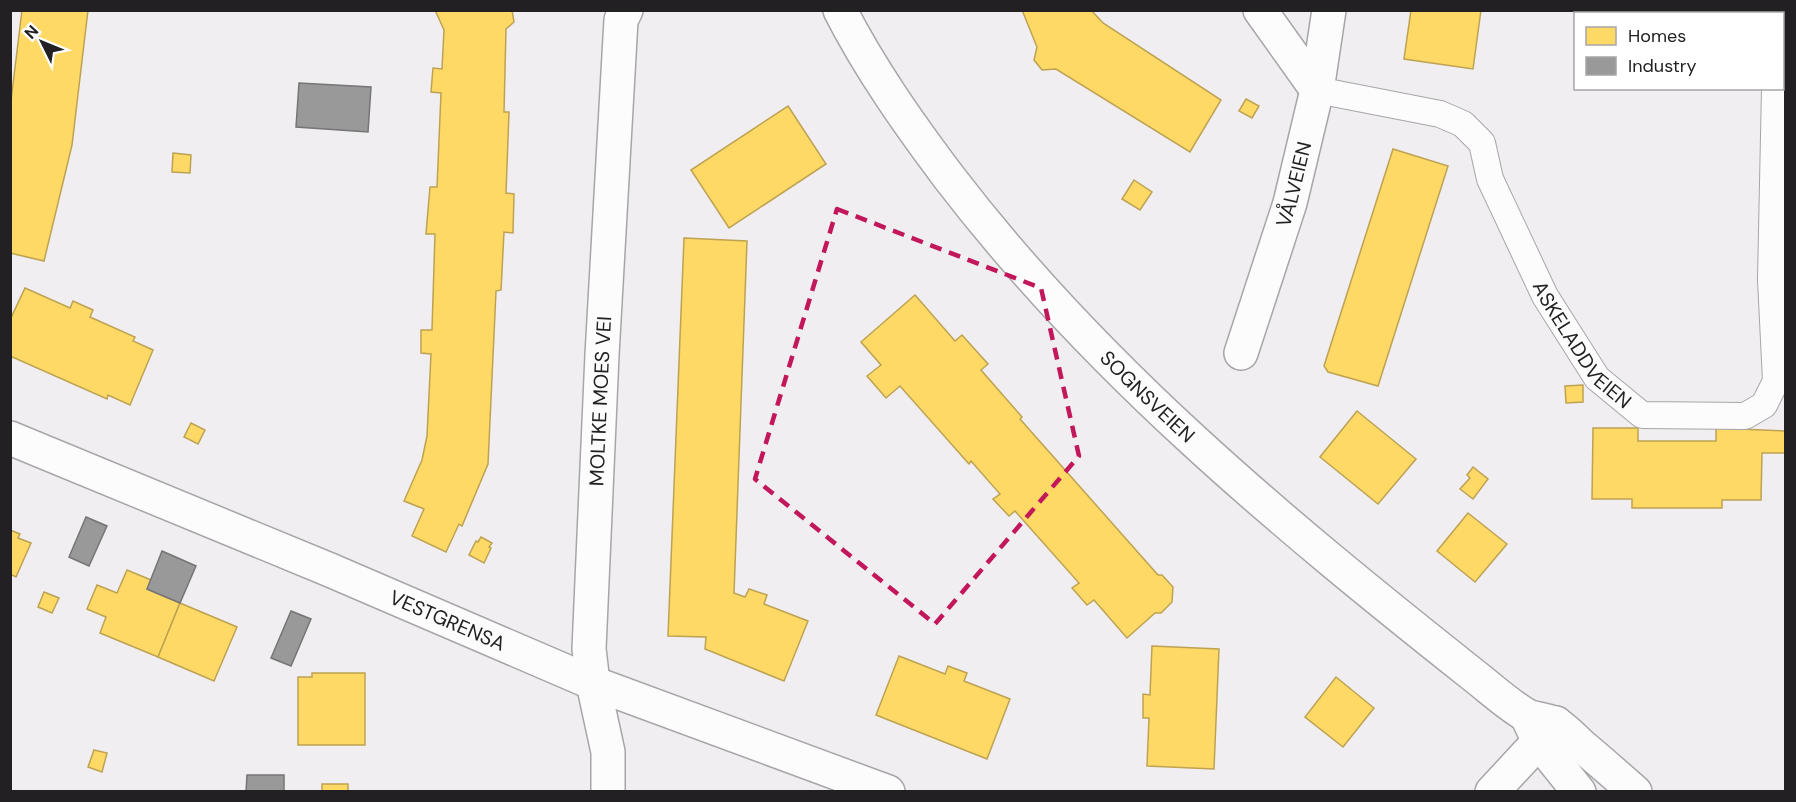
<svg xmlns="http://www.w3.org/2000/svg" width="1796" height="802" viewBox="0 0 1796 802" font-family="'DM Sans',sans-serif">
  <style>
    .homes { fill: #ffd966; stroke: #bda252; stroke-width: 1.5 }
    .industry { fill: #999; stroke: #757575; stroke-width: 1.5 }
    .lines { fill: none; stroke-linecap: round; stroke-linejoin: round }
    .service-casing { stroke: #a7a5a8; stroke-width: 28 }
    .minor-casing { stroke: #a7a5a8; stroke-width: 36 }
    .secondary-casing { stroke: #a7a5a8; stroke-width: 36 }
    .service { stroke: #fdfcfd; stroke-width: 26 }
    .minor { stroke: #fdfcfd; stroke-width: 33 }
    .secondary { stroke: #fdfcfd; stroke-width: 33 }
    .marked { fill: none; stroke: #c2185b; stroke-width: 4.5; stroke-dasharray: 12 8; stroke-linejoin: round }
    .labels { text-anchor: middle; dominant-baseline: central; stroke-width: 6; stroke-linejoin: round; paint-order: stroke }
    .street-label { font-size: 20px; fill: #222022; stroke: #fff }
  </style>
  <rect width="100%" height="100%" fill="#f0eef1"/>
  <g class="homes">
    <path d="M 22,10 L 88,10 L 72,145 L 44,261 L 10,253 L 10,109 Z"/>
    <path d="M 435,10 L 512,10 L 514,22 L 506,29 L 504,112 L 509,112 L 506,193 L 514,194 L 513,233 L 504,232 L 501,290 L 496,291 L 488,464 L 462,526 L 459,524 L 446,552 L 412,536 L 424,509 L 404,501 L 422,460 L 427,436 L 431,354 L 421,353 L 421,330 L 432,330 L 435,234 L 426,234 L 430,187 L 437,187 L 441,93 L 431,92 L 433,68 L 442,69 L 444,30 Z"/>
    <path d="M 1022,10 L 1091,10 L 1103,23 L 1221,100 L 1190,152 L 1056,69 L 1042,70 L 1034,60 L 1037,47 Z"/>
    <path d="M 1411,10 L 1481,10 L 1473,69 L 1404,59 Z"/>
    <path d="M 1246,99 L 1259,106 L 1252,118 L 1239,111 Z"/>
    <path d="M 788,106 L 826,164 L 729,228 L 691,170 Z"/>
    <path d="M 1393,149 L 1448,166 L 1378,386 L 1328,372 L 1324,366 Z"/>
    <path d="M 173,153 L 191,155 L 190,173 L 172,172 Z"/>
    <path d="M 1134,180 L 1152,192 L 1140,210 L 1122,199 Z"/>
    <path d="M 684,238 L 747,241 L 734,593 L 745,597 L 749,589 L 767,595 L 764,604 L 808,621 L 784,681 L 705,649 L 706,637 L 668,636 Z"/>
    <path d="M 25,288 L 70,308 L 73,301 L 93,310 L 90,317 L 135,337 L 133,341 L 153,350 L 130,405 L 108,395 L 107,399 L 10,356 L 10,320 Z"/>
    <path d="M 915,295 L 955,341 L 962,335 L 988,364 L 981,370 L 1022,417 L 1020,419 L 1158,575 L 1162,575 L 1173,587 L 1172,602 L 1161,613 L 1155,613 L 1127,638 L 1094,600 L 1087,605 L 1072,588 L 1079,583 L 1015,511 L 1009,516 L 993,499 L 1000,494 L 971,461 L 969,464 L 900,386 L 886,398 L 867,376 L 881,365 L 861,342 Z"/>
    <path d="M 1583,385 L 1583,402 L 1566,403 L 1565,386 Z"/>
    <path d="M 1357,411 L 1416,459 L 1378,504 L 1320,457 Z"/>
    <path d="M 191,423 L 205,430 L 198,444 L 184,437 Z"/>
    <path d="M 1593,428 L 1638,428 L 1638,441 L 1716,441 L 1716,428 L 1786,431 L 1786,453 L 1762,453 L 1761,500 L 1722,500 L 1722,508 L 1632,508 L 1632,499 L 1592,499 Z"/>
    <path d="M 1473,467 L 1488,479 L 1473,499 L 1460,489 L 1470,478 L 1467,475 Z"/>
    <path d="M 1468,513 L 1507,544 L 1475,582 L 1437,551 Z"/>
    <path d="M 10,530 L 20,534 L 18,538 L 31,543 L 16,577 L 10,574 Z"/>
    <path d="M 481,537 L 492,543 L 489,547 L 491,548 L 484,563 L 469,555 L 476,541 L 478,542 Z"/>
    <path d="M 127,570 L 151,580 L 147,589 L 180,603 L 158,657 L 100,633 L 106,617 L 87,609 L 97,585 L 117,593 Z"/>
    <path d="M 44,592 L 59,598 L 52,613 L 38,607 Z"/>
    <path d="M 180,603 L 237,627 L 214,681 L 158,657 Z"/>
    <path d="M 1152,646 L 1219,649 L 1214,769 L 1147,766 L 1149,718 L 1143,718 L 1143,694 L 1150,695 Z"/>
    <path d="M 899,656 L 945,674 L 948,666 L 967,673 L 964,681 L 1010,699 L 987,759 L 876,715 Z"/>
    <path d="M 312,673 L 365,673 L 365,745 L 298,745 L 298,677 L 312,677 Z"/>
    <path d="M 1336,677 L 1374,708 L 1343,747 L 1305,717 Z"/>
    <path d="M 94,750 L 107,753 L 102,772 L 88,767 Z"/>
    <rect x="322" y="784" width="26" height="8"/>
  </g>
  <g class="industry">
    <path d="M 299,83 L 371,87 L 368,132 L 296,127 Z"/>
    <path d="M 86,517 L 107,526 L 89,566 L 69,557 Z"/>
    <path d="M 162,551 L 196,566 L 180,603 L 147,589 Z"/>
    <path d="M 291,611 L 311,619 L 291,666 L 271,658 Z"/>
    <path d="M 247,775 L 284,775 L 284,792 L 246,792 Z"/>
  </g>
  <g class="lines">
    <g class="service-casing">
      <g id="service">
        <path d="M 1777,14 L 1777,10"/>
        <path id="s1" d="M 1317,90 L 1440,114 L 1463,124 L 1482,143 L 1490,179 L 1545,296 L 1597,378 L 1642,415 L 1745,416 L 1764,405 L 1776,381 L 1771,280 L 1775,88"/>
      </g>
    </g>
    <g class="minor-casing">
      <g id="minor">
        <path d="M 1260,10 L 1317,90"/>
        <path id="s2" d="M 1241,353 L 1290,203 L 1317,90 L 1329,10"/>
        <path id="s3" d="M 10,438 L 330,570 L 593,683 L 888,792"/>
        <path id="s4" d="M 608,792 L 608,752 L 593,683 L 589,649 L 602,355 L 621,20 L 626,10"/>
        <path d="M 1492,792 L 1556,723"/>
      </g>
    </g>
    <g class="secondary-casing">
      <g id="secondary">
        <path id="s5" d="M 840,10 C 870,69 909,124 948,176 C 1095,369 1283,524 1472,674 C 1489,687 1507,704 1526,715 C 1535,720 1549,719 1558,725 C 1567,731 1575,740 1583,747 C 1601,762 1618,777 1635,792"/>
        <path d="M 1527,716 L 1539,742 L 1579,792"/>
      </g>
    </g>
    <use href="#service" class="service"/>
    <use href="#minor" class="minor"/>
    <use href="#secondary" class="secondary"/>
  </g>
  <path class="marked" d="M 837,209 L 1041,288 L 1079,456 L 935,624 L 755,479 Z"/>
  <g class="labels">
    <g class="street-label">
      <text stroke="none"><textPath href="#s2" startOffset="177">VÅLVEIEN</textPath></text>
      <text stroke="none"><textPath href="#s1" startOffset="405">ASKELADDVEIEN</textPath></text>
      <text stroke="none"><textPath href="#s5" startOffset="496">SOGNSVEIEN</textPath></text>
      <text stroke="none"><textPath href="#s4" startOffset="393">MOLTKE MOES VEI</textPath></text>
      <text stroke="none"><textPath href="#s3" startOffset="474">VESTGRENSA</textPath></text>
    </g>
  </g>
  <rect width="1796" height="802" fill="none" stroke="#222022" stroke-width="24"/>
  <rect x="1574" y="12" width="210" height="78" fill="#ffffff" stroke="#a7a6a7" stroke-width="1.5"/>
  <rect x="1586" y="27" width="30" height="18" fill="#ffd966" stroke="#a7a6a7" stroke-width="1.5"/>
  <text x="1628" y="42" font-size="18" fill="#222022">Homes</text>
  <rect x="1586" y="57" width="30" height="18" fill="#999999" stroke="#a7a6a7" stroke-width="1.5"/>
  <text x="1628" y="72" font-size="18" fill="#222022">Industry</text>
  <g transform="translate(42 42) rotate(313)" stroke="#ffffff" stroke-width="4.5" paint-order="stroke">
  <path d="M0-4.5L10 22L0 15L-10 22Z" fill="#222022"/>
  <text y="-9" font-size="16" font-weight="bold" text-anchor="middle" fill="#222022">N</text>
  </g>
</svg>
